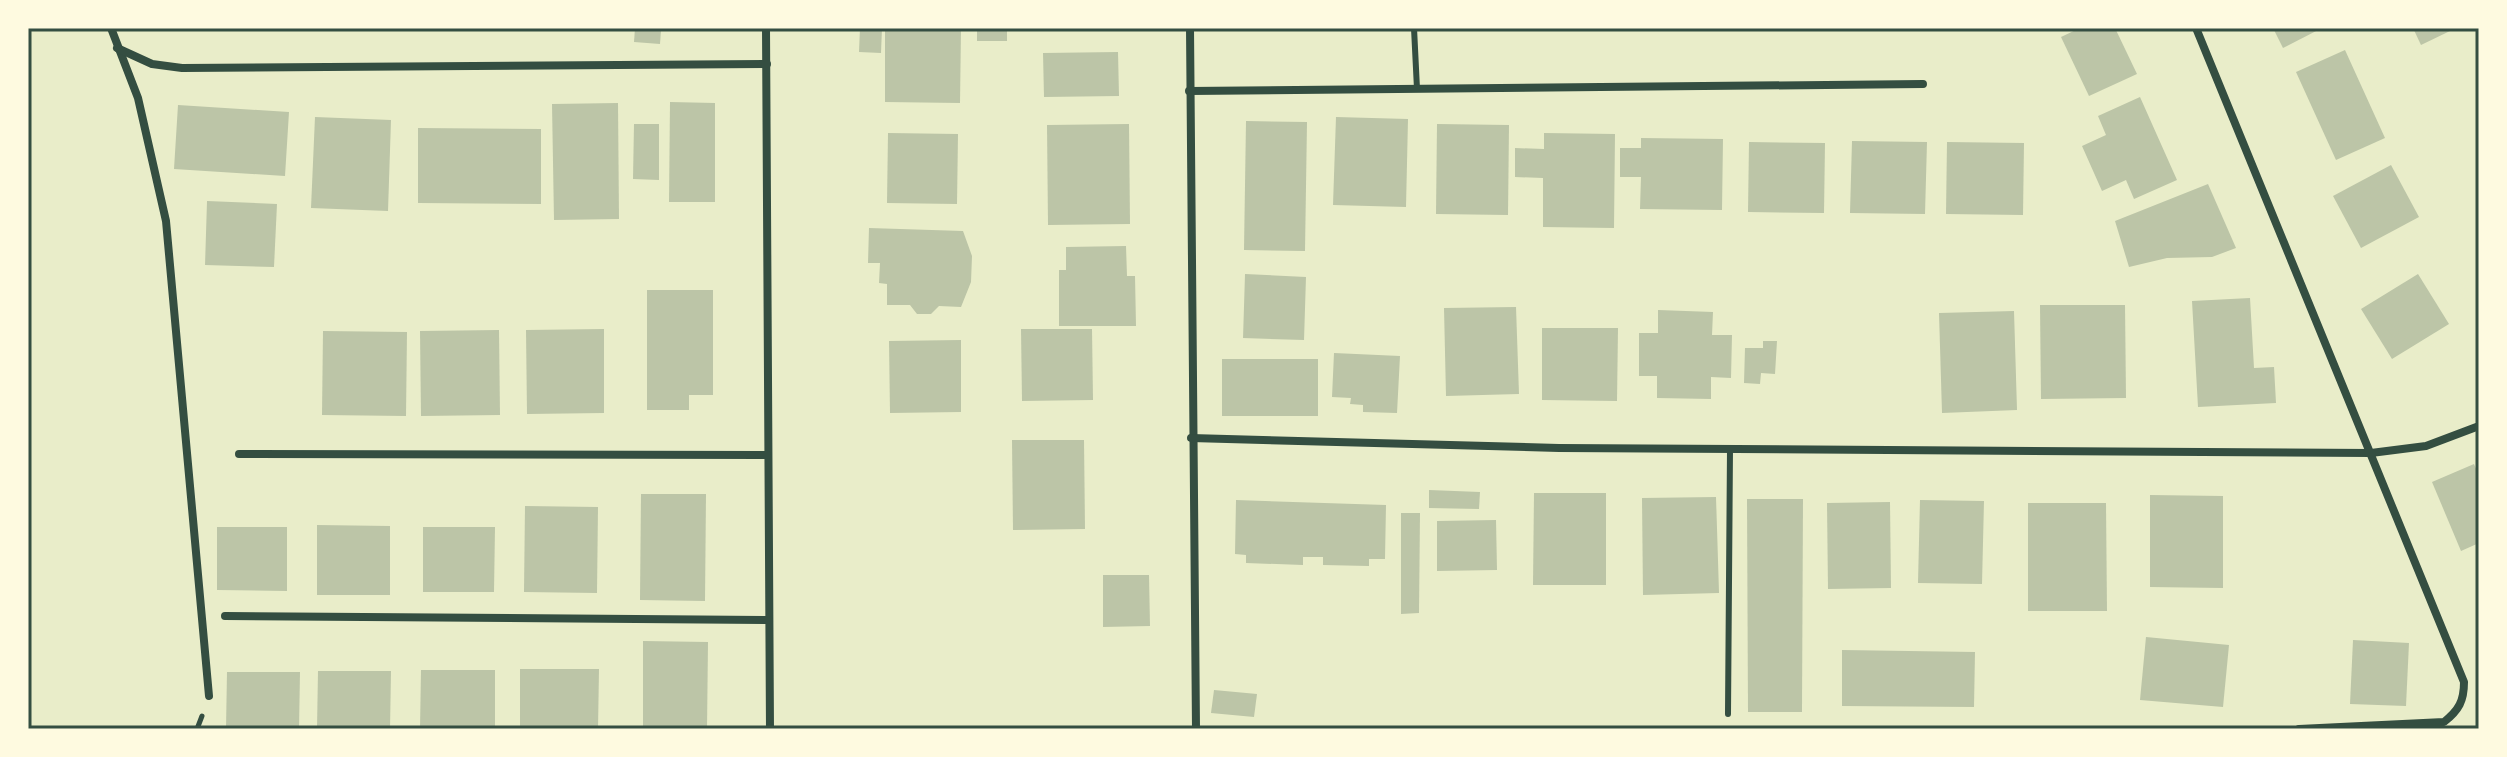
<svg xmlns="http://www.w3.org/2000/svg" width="2507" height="757" viewBox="0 0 2507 757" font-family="'Roboto Condensed',sans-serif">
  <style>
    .building { fill: #bcc5a7 }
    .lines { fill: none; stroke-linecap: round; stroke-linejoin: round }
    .path { stroke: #344e41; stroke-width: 5 }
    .service { stroke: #344e41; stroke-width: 6 }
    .minor { stroke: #344e41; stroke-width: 8 }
    .neatline { fill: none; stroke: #344e41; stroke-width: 3 }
  </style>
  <rect width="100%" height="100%" fill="#e9edc9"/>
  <g class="building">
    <path d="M 635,28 L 661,30 L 660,44 L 634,42 Z"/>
    <path d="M 860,28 L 882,28 L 881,53 L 859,52 Z"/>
    <path d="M 885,28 L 961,28 L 960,103 L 885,102 Z"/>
    <rect x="977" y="28" width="30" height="13"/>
    <path d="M 2080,28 L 2115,28 L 2137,74 L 2089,96 L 2061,37 Z"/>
    <path d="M 2273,28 L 2322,28 L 2283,48 Z"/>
    <path d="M 2413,28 L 2449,28 L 2450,31 L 2421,45 Z"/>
    <path d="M 2345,50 L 2385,138 L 2336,160 L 2296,72 Z"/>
    <path d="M 1118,52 L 1119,96 L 1044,97 L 1043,53 Z"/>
    <path d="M 2140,97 L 2177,180 L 2134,199 L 2126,180 L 2102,191 L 2082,146 L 2106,135 L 2098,116 Z"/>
    <path d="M 670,102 L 715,103 L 715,202 L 669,202 Z"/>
    <path d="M 618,103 L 619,219 L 554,220 L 552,104 Z"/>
    <path d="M 178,105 L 289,112 L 285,176 L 174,169 Z"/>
    <path d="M 315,117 L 391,120 L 388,211 L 311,208 Z"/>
    <path d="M 1336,117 L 1408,119 L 1406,207 L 1333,205 Z"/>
    <path d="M 1246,121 L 1307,122 L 1305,251 L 1244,250 Z"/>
    <path d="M 634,124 L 659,124 L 659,180 L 633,179 Z"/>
    <path d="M 1129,124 L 1130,224 L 1048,225 L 1047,125 Z"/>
    <path d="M 1437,124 L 1509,125 L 1508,215 L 1436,214 Z"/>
    <path d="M 418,128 L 541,129 L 541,204 L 418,203 Z"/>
    <path d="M 888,133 L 958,134 L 957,204 L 887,203 Z"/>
    <path d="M 1544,133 L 1615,134 L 1614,228 L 1543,227 L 1543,178 L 1515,177 L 1515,148 L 1544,149 Z"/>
    <path d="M 1641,138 L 1723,139 L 1722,210 L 1640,209 L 1641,177 L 1620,177 L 1620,148 L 1641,148 Z"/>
    <path d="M 1852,141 L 1927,142 L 1925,214 L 1850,213 Z"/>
    <path d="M 1749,142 L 1825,143 L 1824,213 L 1748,212 Z"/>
    <path d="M 1947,142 L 2024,143 L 2023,215 L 1946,214 Z"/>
    <path d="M 2391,165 L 2419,217 L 2361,248 L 2333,196 Z"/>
    <path d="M 2208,184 L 2236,248 L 2212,257 L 2167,258 L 2129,267 L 2115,221 Z"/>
    <path d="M 207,201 L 277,204 L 274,267 L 205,265 Z"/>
    <path d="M 869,228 L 963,231 L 972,256 L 971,282 L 961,307 L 939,306 L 931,314 L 917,314 L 910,305 L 887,305 L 887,284 L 879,283 L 880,263 L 868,263 Z"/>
    <path d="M 1126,246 L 1127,276 L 1135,276 L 1136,326 L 1059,326 L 1059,270 L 1066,270 L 1066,247 Z"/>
    <path d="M 1245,274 L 1306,277 L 1304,340 L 1243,338 Z"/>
    <path d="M 2418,274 L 2449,324 L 2392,359 L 2361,309 Z"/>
    <path d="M 647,290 L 713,290 L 713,395 L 689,395 L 689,410 L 647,410 Z"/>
    <path d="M 2250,298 L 2254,368 L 2274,367 L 2276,403 L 2198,407 L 2192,301 Z"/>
    <path d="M 2040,305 L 2125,305 L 2126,398 L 2041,399 Z"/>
    <path d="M 1516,307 L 1519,394 L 1446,396 L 1444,308 Z"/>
    <path d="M 1658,310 L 1713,312 L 1712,335 L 1732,335 L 1731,378 L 1711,377 L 1711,399 L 1657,398 L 1657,376 L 1639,376 L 1639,333 L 1658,333 Z"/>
    <path d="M 2014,311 L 2017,410 L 1942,413 L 1939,313 Z"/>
    <path d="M 1542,328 L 1618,328 L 1617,401 L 1542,400 Z"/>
    <path d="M 604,329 L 604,413 L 527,414 L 526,330 Z"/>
    <path d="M 1021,329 L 1092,329 L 1093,400 L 1022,401 Z"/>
    <path d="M 499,330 L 500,415 L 421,416 L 420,331 Z"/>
    <path d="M 323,331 L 407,332 L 406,416 L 322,415 Z"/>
    <path d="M 961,340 L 961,412 L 890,413 L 889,341 Z"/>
    <path d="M 1763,341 L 1777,341 L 1775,374 L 1761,373 L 1760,384 L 1744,383 L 1745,348 L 1763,348 Z"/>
    <path d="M 1334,353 L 1400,356 L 1397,413 L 1363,412 L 1363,405 L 1350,404 L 1351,398 L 1332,397 Z"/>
    <rect x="1222" y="359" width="96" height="57"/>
    <path d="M 1012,440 L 1084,440 L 1085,529 L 1013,530 Z"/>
    <path d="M 2474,464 L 2479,476 L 2479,543 L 2461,551 L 2432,482 Z"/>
    <path d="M 1429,490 L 1480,492 L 1479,509 L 1429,508 Z"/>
    <path d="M 1534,493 L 1606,493 L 1606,585 L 1533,585 Z"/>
    <path d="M 641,494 L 706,494 L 705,601 L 640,600 Z"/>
    <path d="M 2150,495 L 2223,496 L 2223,588 L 2150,587 Z"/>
    <path d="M 1716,497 L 1719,593 L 1643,595 L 1642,498 Z"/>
    <path d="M 1747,499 L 1803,499 L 1802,712 L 1748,712 Z"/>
    <path d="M 1236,500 L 1386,505 L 1385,559 L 1369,559 L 1369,566 L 1323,565 L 1323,557 L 1303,557 L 1303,565 L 1246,563 L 1246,555 L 1235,554 Z"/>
    <path d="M 1920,500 L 1984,501 L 1982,584 L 1918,583 Z"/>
    <path d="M 1890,502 L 1891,588 L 1828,589 L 1827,503 Z"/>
    <path d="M 2028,503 L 2106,503 L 2107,611 L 2028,611 Z"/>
    <path d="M 525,506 L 598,507 L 597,593 L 524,592 Z"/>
    <path d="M 1401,513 L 1420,513 L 1419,613 L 1401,614 Z"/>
    <path d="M 1496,520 L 1497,570 L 1437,571 L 1437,521 Z"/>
    <path d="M 317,525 L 390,526 L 390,595 L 317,595 Z"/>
    <path d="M 217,527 L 287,527 L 287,591 L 217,590 Z"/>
    <path d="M 423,527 L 495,527 L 494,592 L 423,592 Z"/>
    <path d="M 1103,575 L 1149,575 L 1150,626 L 1103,627 Z"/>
    <path d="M 2146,637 L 2229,645 L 2223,707 L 2140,700 Z"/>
    <path d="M 2353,640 L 2409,643 L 2406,706 L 2350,704 Z"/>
    <path d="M 643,641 L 708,642 L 707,729 L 643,729 Z"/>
    <path d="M 1842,650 L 1975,652 L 1974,707 L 1842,706 Z"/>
    <path d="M 520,669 L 599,669 L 598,729 L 520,729 Z"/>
    <path d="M 421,670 L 495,670 L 495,729 L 420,729 Z"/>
    <path d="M 318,671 L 391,671 L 390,729 L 317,729 Z"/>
    <path d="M 227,672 L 300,672 L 299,729 L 226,729 Z"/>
    <path d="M 1214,690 L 1257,694 L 1254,717 L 1211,713 Z"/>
  </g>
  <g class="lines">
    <path class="path" d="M 197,729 L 202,716"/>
    <g class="service">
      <path d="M 1414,28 L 1417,89"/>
      <path d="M 1728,714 L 1730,449"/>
    </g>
    <g class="minor">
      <path d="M 111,28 L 138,98 L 166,221 L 209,696"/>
      <path d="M 766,28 L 770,729"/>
      <path d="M 1190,28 L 1196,729"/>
      <path d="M 2196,28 L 2464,682 C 2464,701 2459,710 2444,722 L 2299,729"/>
      <path d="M 117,48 L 152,64 L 182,68 L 767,64"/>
      <path d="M 1189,91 L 1923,84"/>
      <path d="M 1191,438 L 1559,448 L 2371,453 L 2426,446 L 2479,426"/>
      <path d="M 239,454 L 767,455"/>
      <path d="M 225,616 L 769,620"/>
    </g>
  </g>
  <rect width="2507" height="757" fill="none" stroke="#fefae0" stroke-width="60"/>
  <rect x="30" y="30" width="2447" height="697" class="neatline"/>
</svg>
